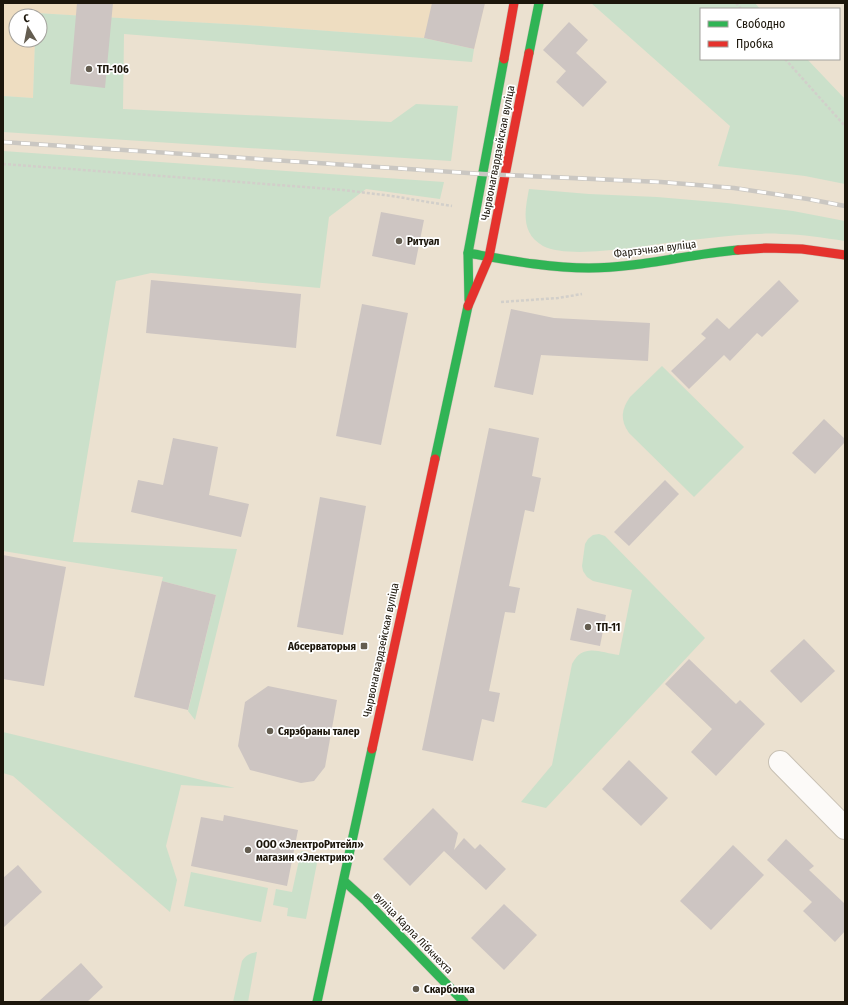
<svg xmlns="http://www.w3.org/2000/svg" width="848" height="1005" viewBox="0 0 848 1005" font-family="'Fira Sans Condensed',sans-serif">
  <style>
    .built { fill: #eeddc1 }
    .green { fill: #cbe0ca }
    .building { fill: #cdc5c2 }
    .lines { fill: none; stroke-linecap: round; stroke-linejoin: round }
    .street-casing { stroke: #c8c0b3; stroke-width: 24 }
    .fast-casing { stroke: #c8c0b3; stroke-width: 10 }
    .jam-casing { stroke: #c8c0b3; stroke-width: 10 }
    .path { stroke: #d2cfca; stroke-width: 2.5; stroke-dasharray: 3 2; stroke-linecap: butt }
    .street { stroke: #fcfaf8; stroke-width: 22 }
    .fast { stroke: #30b455; stroke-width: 9 }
    .jam { stroke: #e5322d; stroke-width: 9 }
    .rail-casing { stroke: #cac7c2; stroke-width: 4.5 }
    .rail { stroke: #fff; stroke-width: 3; stroke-dasharray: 9; stroke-linecap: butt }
    .poi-dot { fill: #645d50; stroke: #fff; stroke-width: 1.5 }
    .labels { text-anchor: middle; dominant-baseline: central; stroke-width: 3.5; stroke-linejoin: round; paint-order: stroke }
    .poi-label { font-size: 11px; font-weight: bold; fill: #1c160b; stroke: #fff; text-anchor: start }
    .street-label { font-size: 11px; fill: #1c160b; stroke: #fff }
  </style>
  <rect width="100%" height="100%" fill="#ebe1d0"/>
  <path class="built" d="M 3,3 L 485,3 L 474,49 L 424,38 L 246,25 L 136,19 L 36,13 L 36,16 L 16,16 L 16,40 L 35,40 L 33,98 L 3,96 Z"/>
  <g class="green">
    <path d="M 591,3 L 755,3 L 760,9 L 701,9 L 701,59 L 807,59 L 845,99 L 845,184 L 805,176 L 718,166 L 730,126 Z"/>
    <path d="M 36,13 L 136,19 L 246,25 L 424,38 L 474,49 L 472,62 L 124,34 L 123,109 L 391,122 L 416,104 L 458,106 L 451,161 L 3,132 L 3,96 L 33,98 L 35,40 L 40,40 L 40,16 L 36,16 Z"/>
    <path d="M 3,151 L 444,182 L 440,199 L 366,189 L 329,217 L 320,288 L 151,273 L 116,281 L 73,542 L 237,549 L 195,720 L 188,711 L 216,595 L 162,581 L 163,577 L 3,551 Z"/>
    <path d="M 529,189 L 589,194 L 657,197 L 727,203 L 793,211 L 845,221 L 845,241 C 824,238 803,234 781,234 C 767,233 753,234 739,235 C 715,237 690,240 666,243 C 637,247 568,259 543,246 C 520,233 525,210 529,189 Z"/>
    <path d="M 662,366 L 744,447 L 694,497 L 629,433 C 620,420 621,410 630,397 Z"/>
    <path d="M 599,534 L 605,536 L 705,638 L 546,808 L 521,802 L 552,765 L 572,664 C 583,642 601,653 619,655 L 632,590 L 593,581 L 587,577 L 583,571 L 582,566 L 585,544 L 588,539 L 593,535 Z"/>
    <path d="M 3,732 L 235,788 L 181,785 L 166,846 L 177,880 L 170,912 L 13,776 L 3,773 Z"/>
    <path d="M 301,851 C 309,852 314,854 317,863 L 306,919 L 287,916 L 288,908 L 273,905 L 276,889 L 292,892 Z"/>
    <path d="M 191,872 L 268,888 L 261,922 L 184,906 Z"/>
    <path d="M 257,952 L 248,1002 L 233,1002 L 242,961 C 246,955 250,953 257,952 Z"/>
  </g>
  <g class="building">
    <path d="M 77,3 L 113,3 L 105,88 L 70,84 Z"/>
    <path d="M 432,3 L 485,3 L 474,49 L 424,38 Z"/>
    <path d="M 569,22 L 588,40 L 576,53 L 607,82 L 583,107 L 556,82 L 566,71 L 543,50 Z"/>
    <path d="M 381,212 L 424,220 L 415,265 L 372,256 Z"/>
    <path d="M 151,280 L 301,294 L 296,348 L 146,333 Z"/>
    <path d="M 779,280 L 799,301 L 762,337 L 757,333 L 730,361 L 724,355 L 689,389 L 671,371 L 706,338 L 701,334 L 717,318 L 729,329 Z"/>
    <path d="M 362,304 L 408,313 L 381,445 L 336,436 Z"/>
    <path d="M 511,309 L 554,318 L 650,323 L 648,361 L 541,355 L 533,395 L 494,387 Z"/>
    <path d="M 824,419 L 845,439 L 845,442 L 815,474 L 792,453 Z"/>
    <path d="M 489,428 L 539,438 L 532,476 L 541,478 L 534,512 L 525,510 L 509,586 L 520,588 L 515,613 L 505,612 L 489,691 L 500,693 L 494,722 L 482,719 L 473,761 L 422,750 Z"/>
    <path d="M 173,438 L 218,447 L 209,495 L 249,504 L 241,537 L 131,512 L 138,480 L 163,485 Z"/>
    <path d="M 665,480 L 679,494 L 629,546 L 614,532 Z"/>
    <path d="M 320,497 L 366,506 L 343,635 L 297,627 Z"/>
    <path d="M 3,555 L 66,567 L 44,686 L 3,679 Z"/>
    <path d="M 162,581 L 216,595 L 188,710 L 134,697 Z"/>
    <path d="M 577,608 L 606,615 L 600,646 L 570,640 Z"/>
    <path d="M 804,639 L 835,671 L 801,703 L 770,671 Z"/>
    <path d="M 689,659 L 736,704 L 740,700 L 765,724 L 716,776 L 691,752 L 712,729 L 665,684 Z"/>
    <path d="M 268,686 L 337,700 L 325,767 L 314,781 L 301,783 L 250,770 L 238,746 L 245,702 Z"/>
    <path d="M 629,760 L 668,798 L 641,826 L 602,789 Z"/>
    <path d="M 433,808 L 458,833 L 454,850 L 464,838 L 475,849 L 480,844 L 506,869 L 486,890 L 444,851 L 410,886 L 383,859 Z"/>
    <path d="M 224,815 L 298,830 L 287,886 L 191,866 L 201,817 L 223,821 Z"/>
    <path d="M 786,839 L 814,866 L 809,870 L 845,904 L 845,931 L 835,942 L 803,911 L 812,902 L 767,860 Z"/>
    <path d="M 733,845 L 764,875 L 711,930 L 680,901 Z"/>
    <path d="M 18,865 L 42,892 L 3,928 L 3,878 Z"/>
    <path d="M 504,904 L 537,935 L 504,970 L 471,938 Z"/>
    <path d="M 81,963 L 103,987 L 87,1002 L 38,1002 Z"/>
  </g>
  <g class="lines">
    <g class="street-casing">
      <path id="street" d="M 780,762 L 845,828"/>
    </g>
    <g class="fast-casing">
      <g id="fast">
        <path d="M 529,53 L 539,3"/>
        <path d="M 468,253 C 508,260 548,268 589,268 C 639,268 688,254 738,250"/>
        <path d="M 469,300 L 468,253 L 504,59"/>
        <path d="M 435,459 L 468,306"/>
        <path d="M 344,881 L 366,901 L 464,1002"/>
        <path d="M 317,1002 L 372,749"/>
      </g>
    </g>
    <g class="jam-casing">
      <g id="jam">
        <path d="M 504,59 L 514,3"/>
        <path d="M 738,250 L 766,248 L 802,249 L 845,255"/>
        <path d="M 468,306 L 489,257 L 529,53"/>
        <path d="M 372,749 L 435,459"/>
      </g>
    </g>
    <g class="path">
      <path d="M 736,3 L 741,9"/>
      <path d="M 785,59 L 845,126"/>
      <path d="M 3,164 L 71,169 L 343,190 L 392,196 L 452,206"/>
      <path d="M 501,302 L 558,298 L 582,294"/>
    </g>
    <use href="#street" class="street"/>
    <use href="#fast" class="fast"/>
    <use href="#jam" class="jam"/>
    <g class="rail-casing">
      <path id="rail" d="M 3,142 L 483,174 L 661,182 L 734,188 L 808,199 L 845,206"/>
    </g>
    <use href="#rail" class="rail"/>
  </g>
  <g class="poi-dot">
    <circle cx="89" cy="69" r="4"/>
    <circle cx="399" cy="241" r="4"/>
    <circle cx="588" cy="627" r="4"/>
    <rect x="360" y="642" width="8" height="8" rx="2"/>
    <circle cx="270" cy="731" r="4"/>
    <circle cx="248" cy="850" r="4"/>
    <circle cx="416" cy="989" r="4"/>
  </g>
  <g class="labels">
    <g class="poi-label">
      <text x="97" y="69">ТП-106</text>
      <text x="407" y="241">Ритуал</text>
      <text x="596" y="627">ТП-11</text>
      <text x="356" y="646" text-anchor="end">Абсерваторыя</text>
      <text x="278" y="731">Сярэбраны талер</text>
      <text x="256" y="844">ООО «ЭлектроРитейл»<tspan x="256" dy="13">магазин «Электрик»</tspan></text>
      <text x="424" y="989">Скарбонка</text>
    </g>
    <g class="street-label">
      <text transform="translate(498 153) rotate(-79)">Чырвонагвардзейская вуліца</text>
      <text transform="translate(655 249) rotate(-7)">Фартэчная вуліца</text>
      <text transform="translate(381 650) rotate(-78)">Чырвонагвардзейская вуліца</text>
      <text transform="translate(413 933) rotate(46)">вуліца Карла Лібкнехта</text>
    </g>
  </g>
  <rect width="848" height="1005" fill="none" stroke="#1c160b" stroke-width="8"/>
  <rect x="700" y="8" width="140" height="52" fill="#ffffff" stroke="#a4a29d"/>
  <rect x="708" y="21" width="20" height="6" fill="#30b455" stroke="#a4a29d"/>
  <text x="736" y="28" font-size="12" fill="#1c160b">Свободно</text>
  <rect x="708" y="41" width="20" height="6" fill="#e5322d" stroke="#a4a29d"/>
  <text x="736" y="48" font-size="12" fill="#1c160b">Пробка</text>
  <g transform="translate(28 28) rotate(350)"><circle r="19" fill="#ffffff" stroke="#a4a29d"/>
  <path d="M0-3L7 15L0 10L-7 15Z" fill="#645d50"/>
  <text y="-6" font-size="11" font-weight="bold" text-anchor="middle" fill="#1c160b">С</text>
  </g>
</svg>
